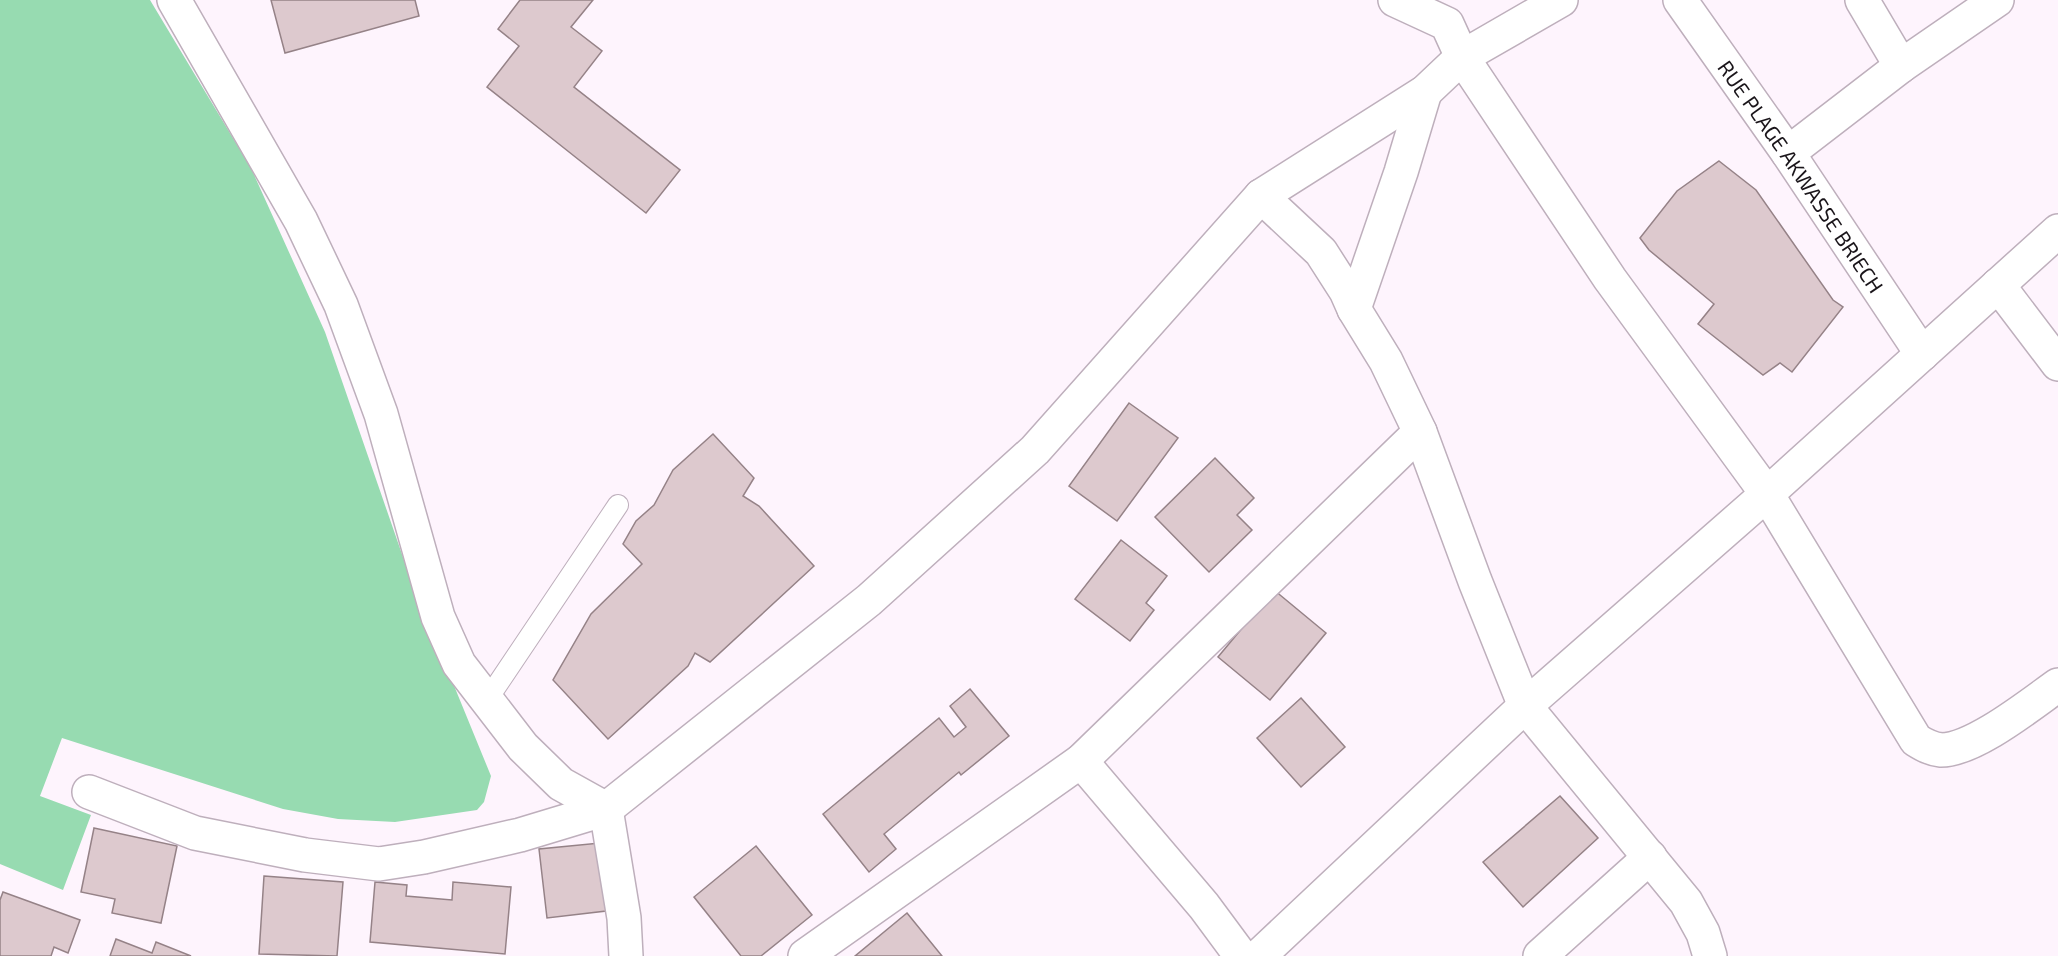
<svg xmlns="http://www.w3.org/2000/svg" width="2058" height="956" viewBox="0 0 2058 956" font-family="'Exo 2',sans-serif">
  <style>
    .green { fill: #97dbb1 }
    .building { fill: #ddc9ce; stroke: #958287; stroke-width: 1.5 }
    .lines { fill: none; stroke-linecap: round; stroke-linejoin: round }
    .lane-casing { stroke: #beafbc; stroke-width: 22 }
    .street-casing { stroke: #beafbc; stroke-width: 36 }
    .lane { stroke: #fff; stroke-width: 20 }
    .street { stroke: #fff; stroke-width: 33 }
    .labels { text-anchor: middle; dominant-baseline: central; stroke-width: 5; stroke-linejoin: round; paint-order: stroke }
    .street-label { font-size: 21px; fill: #1a151a; stroke: #fff }
  </style>
  <rect width="100%" height="100%" fill="#fef4fd"/>
  <path class="green" d="M 0,0 L 150,0 L 251,168 L 325,332 L 412,583 L 491,776 L 484,802 L 477,810 L 395,822 L 338,819 L 283,809 L 62,738 L 40,796 L 91,815 L 63,890 L 0,864 Z"/>
  <g class="building">
    <path d="M 271,0 L 415,0 L 419,16 L 285,53 Z"/>
    <path d="M 520,0 L 593,0 L 571,27 L 602,51 L 574,87 L 680,170 L 646,213 L 487,87 L 519,46 L 498,29 Z"/>
    <path d="M 1719,161 L 1756,190 L 1833,300 L 1843,307 L 1792,372 L 1780,363 L 1763,375 L 1698,324 L 1714,304 L 1649,250 L 1640,238 L 1677,191 Z"/>
    <path d="M 1129,403 L 1178,438 L 1117,521 L 1069,486 Z"/>
    <path d="M 713,434 L 754,478 L 743,496 L 759,506 L 814,566 L 710,662 L 695,653 L 688,666 L 608,739 L 553,680 L 591,614 L 642,564 L 623,544 L 636,521 L 654,505 L 673,470 Z"/>
    <path d="M 1215,458 L 1254,498 L 1237,515 L 1252,530 L 1209,572 L 1155,517 Z"/>
    <path d="M 1121,540 L 1167,576 L 1146,603 L 1154,610 L 1130,641 L 1075,599 Z"/>
    <path d="M 1274,590 L 1326,633 L 1270,700 L 1218,657 Z"/>
    <path d="M 970,689 L 1009,736 L 961,775 L 959,772 L 884,834 L 896,849 L 869,872 L 823,814 L 939,718 L 954,737 L 966,727 L 950,706 Z"/>
    <path d="M 1301,698 L 1345,747 L 1301,787 L 1257,738 Z"/>
    <path d="M 1560,796 L 1598,838 L 1523,907 L 1483,862 Z"/>
    <path d="M 94,828 L 177,846 L 161,923 L 112,913 L 115,899 L 81,892 Z"/>
    <path d="M 600,843 L 606,911 L 547,918 L 539,849 Z"/>
    <path d="M 756,846 L 812,915 L 761,956 L 741,956 L 694,897 Z"/>
    <path d="M 264,876 L 343,882 L 337,956 L 259,954 Z"/>
    <path d="M 375,882 L 407,885 L 406,896 L 452,900 L 453,882 L 511,887 L 505,954 L 370,942 Z"/>
    <path d="M 3,892 L 80,920 L 68,953 L 54,947 L 51,956 L 0,956 L 0,900 Z"/>
    <path d="M 907,913 L 942,956 L 855,956 Z"/>
    <path d="M 116,939 L 152,953 L 156,942 L 191,956 L 110,956 Z"/>
  </g>
  <g class="lines">
    <g class="lane-casing">
      <path id="lane" d="M 487,700 L 618,505"/>
    </g>
    <g class="street-casing">
      <g id="street">
        <path d="M 174,0 L 301,221 L 341,305 L 381,414 L 438,617 L 459,664 L 523,747 L 561,784 L 606,809 L 624,918 L 626,956"/>
        <path d="M 1395,0 L 1447,24 L 1462,57 L 1610,279 L 1767,494 L 1916,740 C 1924,745 1931,749 1941,750 C 1974,750 2031,704 2058,685"/>
        <path id="s1" d="M 1680,0 L 1788,153 L 1922,354"/>
        <path d="M 1862,0 L 1901,66"/>
        <path d="M 1788,153 L 1901,66 L 1997,0"/>
        <path d="M 1261,196 L 1321,252 L 1346,291 L 1354,309 L 1386,361 L 1420,432 L 1475,581 L 1525,706 L 1686,902 L 1703,933 L 1710,956"/>
        <path d="M 1998,285 L 2058,364"/>
        <path d="M 1354,309 L 1401,172 L 1425,92"/>
        <path d="M 1081,761 L 1204,906 L 1241,956"/>
        <path d="M 89,792 L 195,833 L 305,855 L 379,864 L 424,857 L 520,835 L 606,809 L 869,600 L 1035,450 L 1261,196 L 1425,92 L 1462,57 L 1561,0"/>
        <path d="M 805,956 L 1081,761 L 1420,432"/>
        <path d="M 1259,956 L 1525,706 L 1767,494 L 2058,231"/>
        <path d="M 1540,956 L 1650,857"/>
      </g>
    </g>
    <use href="#lane" class="lane"/>
    <use href="#street" class="street"/>
  </g>
  <g class="labels">
    <g class="street-label">
      <text stroke="none"><textPath href="#s1" startOffset="214">RUE PLAGE AKWASSE BRIECH</textPath></text>
    </g>
  </g>
</svg>
